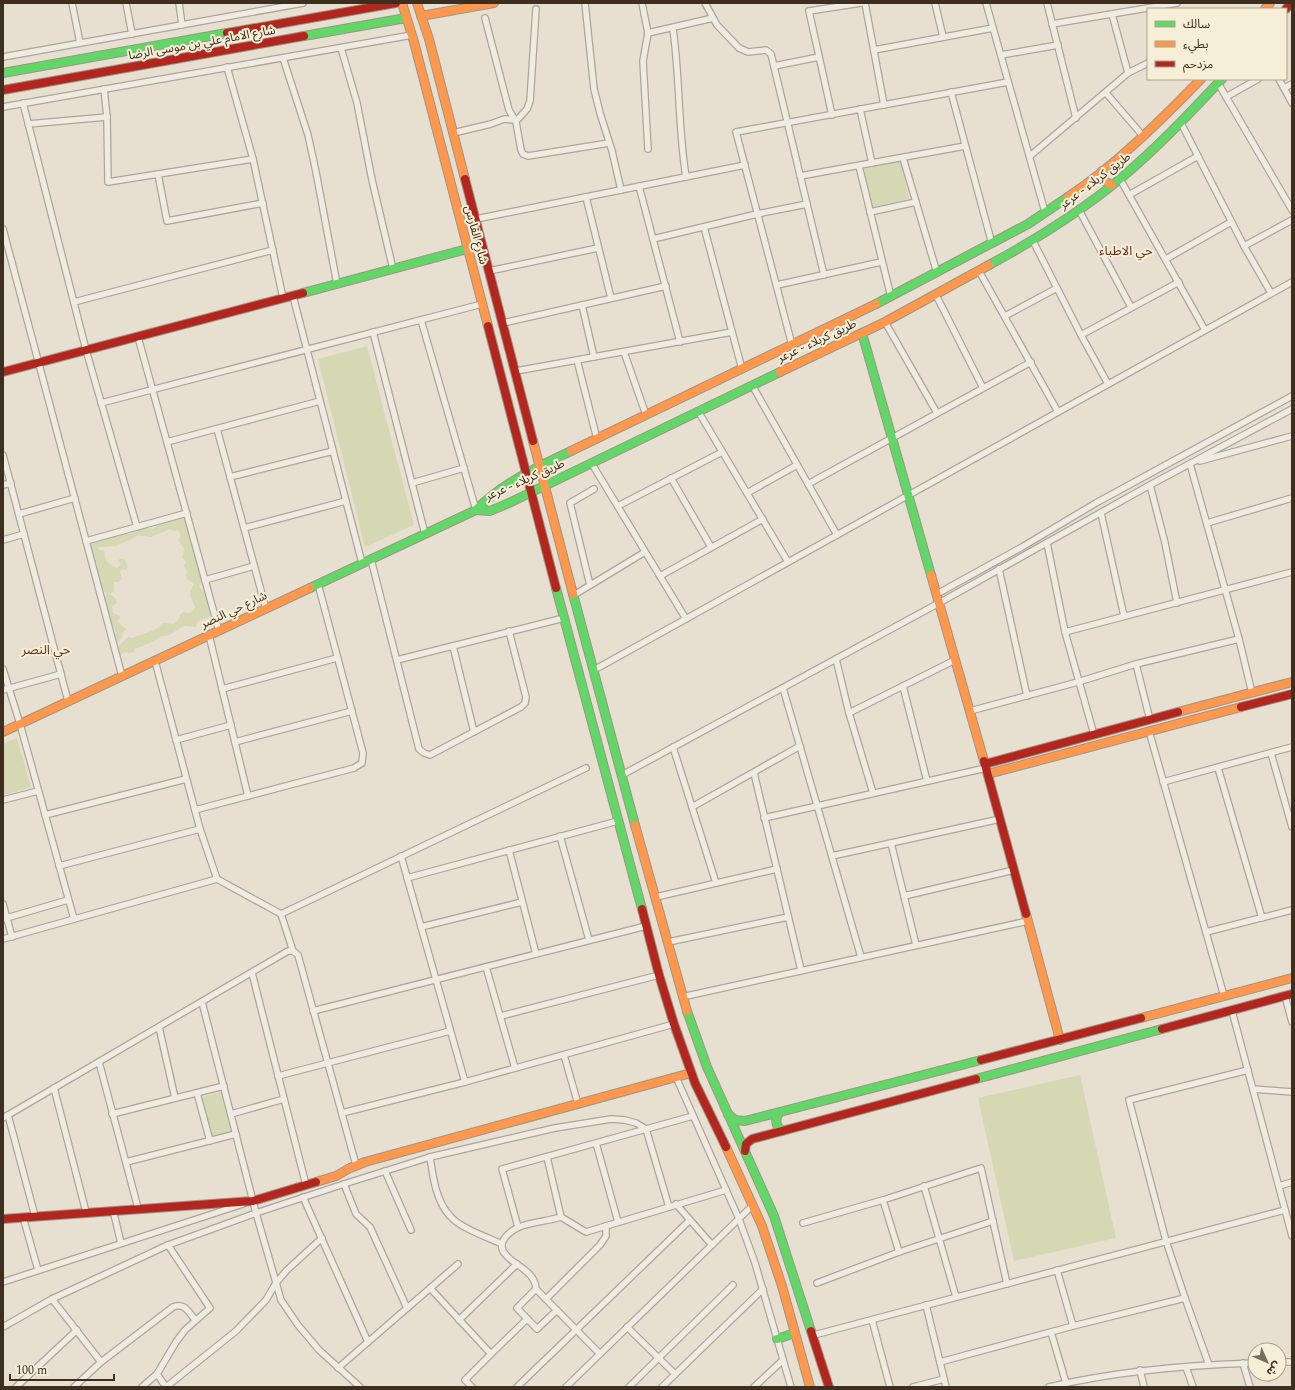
<svg xmlns="http://www.w3.org/2000/svg" width="1295" height="1390" viewBox="0 0 1295 1390" font-family="Spectral,'Noto Sans Arabic',serif">
  <style>
    .green { fill: #d6d7b3 }
    .lines { fill: none; stroke-linecap: round; stroke-linejoin: round }
    .street-casing { stroke: #ada599; stroke-width: 8 }
    .fast-casing { stroke: #9c958a; stroke-width: 10 }
    .slow-casing { stroke: #9c958a; stroke-width: 10 }
    .jam-casing { stroke: #9c958a; stroke-width: 10 }
    .street { stroke: #efebe3; stroke-width: 5.5 }
    .fast { stroke: #63d668; stroke-width: 8 }
    .slow { stroke: #ff974d; stroke-width: 8 }
    .jam { stroke: #b3261e; stroke-width: 8 }
    .labels { text-anchor: middle; dominant-baseline: central; stroke-width: 4; stroke-linejoin: round; paint-order: stroke }
    .street-label { font-size: 12px; fill: #3d2e20; stroke: #f7eed8 }
    .neighbourhood-label { font-size: 13px; fill: #6b2e1e; stroke: #f7eed8 }
  </style>
  <rect width="100%" height="100%" fill="#e7e0d1"/>
  <g class="green">
    <path d="M 901,161 L 909,199 L 872,207 L 863,169 Z"/>
    <path d="M 367,346 L 414,525 L 365,547 L 318,359 Z"/>
    <path d="M 183,516 L 184,520 L 189,522 L 188,533 L 202,580 L 199,586 L 207,596 L 212,613 L 208,618 L 198,621 L 196,627 C 192,627 185,625 182,627 C 174,631 171,637 161,636 C 155,641 142,647 134,649 L 135,651 L 131,653 L 124,652 L 121,655 L 118,652 L 117,648 C 122,644 123,640 128,637 L 132,638 C 139,635 145,633 152,631 C 156,630 160,625 163,623 L 174,624 L 179,619 L 180,614 L 184,612 L 190,613 L 194,610 L 195,607 C 191,595 187,597 194,584 L 187,579 L 186,575 L 187,571 L 184,566 L 186,562 L 182,558 L 184,549 L 178,540 L 181,536 L 178,530 L 174,531 L 170,529 L 151,537 L 138,535 L 136,537 L 116,546 L 100,547 L 98,550 L 102,550 L 105,552 C 104,561 109,564 117,568 L 121,565 L 118,560 L 120,559 L 125,560 L 128,567 L 126,570 L 122,569 L 120,572 L 122,578 L 119,582 L 114,582 L 114,591 L 110,594 L 116,599 L 117,603 L 112,606 L 113,613 L 120,616 L 119,619 L 117,621 L 126,629 L 122,634 L 123,636 L 116,645 L 114,636 L 116,632 L 114,626 L 108,618 L 110,616 L 106,602 L 102,599 L 107,594 L 98,584 L 102,580 L 95,575 L 98,568 L 95,557 L 90,554 L 89,544 L 94,541 L 120,534 L 130,534 L 143,527 L 153,529 C 163,521 171,521 183,516 Z"/>
    <path d="M 17,738 L 31,787 L 3,795 L 3,744 Z"/>
    <path d="M 1080,1075 L 1116,1238 L 1014,1261 L 978,1098 Z"/>
    <path d="M 221,1092 L 231,1131 L 212,1136 L 202,1097 Z"/>
  </g>
  <g class="lines">
    <g class="street-casing">
      <g id="street">
        <path d="M 72,3 L 80,43"/>
        <path d="M 126,3 L 132,34"/>
        <path d="M 179,3 L 182,25"/>
        <path d="M 585,3 L 594,89 L 600,113 L 612,151 L 621,190"/>
        <path d="M 642,3 L 648,33 L 643,61 L 648,149"/>
        <path d="M 705,3 L 717,25 L 739,48 L 748,52 L 766,50 L 771,54 L 824,275"/>
        <path d="M 865,3 L 884,105"/>
        <path d="M 935,3 L 943,37"/>
        <path d="M 986,3 L 1045,212"/>
        <path d="M 1047,3 L 1076,118"/>
        <path d="M 1112,14 L 1128,73"/>
        <path d="M 485,18 L 509,110 L 516,122 L 521,150 L 523,154 L 528,156 L 609,143"/>
        <path d="M 1052,24 L 1177,3"/>
        <path d="M 673,29 C 680,78 678,128 686,177"/>
        <path d="M 648,33 L 713,18"/>
        <path d="M 341,48 L 357,103 L 372,180 L 393,269"/>
        <path d="M 874,50 L 993,28"/>
        <path d="M 1001,55 L 1058,45"/>
        <path d="M 3,57 L 303,3"/>
        <path d="M 283,58 L 308,135 L 316,172 L 337,284"/>
        <path d="M 774,66 L 819,57"/>
        <path d="M 227,67 L 253,159 L 283,298"/>
        <path d="M 1279,79 L 1292,103"/>
        <path d="M 1218,83 L 1292,210"/>
        <path d="M 1284,88 L 1292,84"/>
        <path d="M 104,89 L 107,117 L 108,182 L 253,159"/>
        <path d="M 951,92 L 992,244"/>
        <path d="M 1106,93 L 1143,136"/>
        <path d="M 1226,97 L 1258,79"/>
        <path d="M 23,103 L 86,350 L 137,527"/>
        <path d="M 3,107 L 412,35"/>
        <path d="M 860,109 L 872,163"/>
        <path d="M 832,115 L 809,11 L 861,3"/>
        <path d="M 1181,123 L 1244,246 L 1271,293"/>
        <path d="M 28,124 L 107,117"/>
        <path d="M 453,133 L 491,124 L 504,119 L 515,120 L 518,119 L 527,109 L 530,101 L 536,9"/>
        <path d="M 1030,156 L 1128,73 L 1148,63"/>
        <path d="M 903,158 L 937,273"/>
        <path d="M 859,166 L 891,297"/>
        <path d="M 158,174 L 167,221 L 263,203"/>
        <path d="M 800,176 L 965,146"/>
        <path d="M 1120,179 L 1205,330"/>
        <path d="M 639,186 L 680,342"/>
        <path d="M 1129,195 L 1198,156"/>
        <path d="M 586,197 L 611,298"/>
        <path d="M 1079,210 L 1131,307"/>
        <path d="M 870,212 L 916,202"/>
        <path d="M 476,219 L 745,165"/>
        <path d="M 704,227 L 742,369"/>
        <path d="M 3,229 L 122,676"/>
        <path d="M 653,239 L 757,214 L 807,204"/>
        <path d="M 1033,241 L 1081,335 L 1108,384"/>
        <path d="M 1244,246 L 1292,220"/>
        <path d="M 1166,259 L 1231,222"/>
        <path d="M 489,271 L 598,248"/>
        <path d="M 979,271 L 1058,412"/>
        <path d="M 777,285 L 881,262"/>
        <path d="M 936,295 L 983,388"/>
        <path d="M 293,296 L 362,563"/>
        <path d="M 74,302 L 273,250"/>
        <path d="M 582,305 L 594,357"/>
        <path d="M 1005,316 L 1057,288"/>
        <path d="M 421,320 L 476,510"/>
        <path d="M 885,322 L 937,413"/>
        <path d="M 503,323 L 666,286"/>
        <path d="M 373,332 L 425,534"/>
        <path d="M 1081,335 L 1179,282"/>
        <path d="M 138,337 L 219,631"/>
        <path d="M 792,345 L 736,132 L 1008,82"/>
        <path d="M 624,352 L 646,415"/>
        <path d="M 577,360 L 597,439"/>
        <path d="M 516,371 L 732,332"/>
        <path d="M 752,385 L 837,535"/>
        <path d="M 101,403 L 482,304"/>
        <path d="M 698,411 L 788,562"/>
        <path d="M 217,429 L 266,609"/>
        <path d="M 167,442 L 320,401"/>
        <path d="M 3,455 L 68,701"/>
        <path d="M 1200,461 L 1292,436"/>
        <path d="M 592,464 L 686,619"/>
        <path d="M 1190,464 L 1239,639 L 1252,693"/>
        <path d="M 230,477 L 333,451"/>
        <path d="M 671,478 L 711,547"/>
        <path d="M 412,483 L 464,468"/>
        <path d="M 808,484 L 1031,362"/>
        <path d="M 3,485 L 11,483"/>
        <path d="M 1150,485 L 1165,543 L 1177,603"/>
        <path d="M 747,493 L 797,465"/>
        <path d="M 618,506 L 722,452"/>
        <path d="M 1101,513 L 1124,616"/>
        <path d="M 19,514 L 75,498"/>
        <path d="M 1207,523 L 1292,498"/>
        <path d="M 244,528 L 346,501"/>
        <path d="M 3,540 L 24,534"/>
        <path d="M 86,541 L 187,513"/>
        <path d="M 1047,543 L 1065,632 L 1093,731"/>
        <path d="M 371,559 L 419,749 L 424,753 L 430,755 L 521,707 L 525,703 L 526,697 L 509,631"/>
        <path d="M 999,569 L 1027,696"/>
        <path d="M 660,576 L 763,519"/>
        <path d="M 205,580 L 254,566"/>
        <path d="M 590,585 L 570,503 L 594,489"/>
        <path d="M 937,594 L 1022,547 L 1096,503 L 1292,396"/>
        <path d="M 574,595 L 645,552"/>
        <path d="M 1065,632 L 1292,572"/>
        <path d="M 209,635 L 248,796"/>
        <path d="M 453,646 L 474,732"/>
        <path d="M 836,659 L 849,713 L 873,793"/>
        <path d="M 397,660 L 564,618"/>
        <path d="M 155,661 L 200,829 L 217,879 L 281,914 L 293,951"/>
        <path d="M 1136,664 L 1150,720"/>
        <path d="M 3,669 L 20,724 L 74,919"/>
        <path d="M 594,670 L 1292,282"/>
        <path d="M 903,686 L 927,781"/>
        <path d="M 783,688 L 861,957"/>
        <path d="M 222,689 L 337,658"/>
        <path d="M 3,690 L 61,674"/>
        <path d="M 970,711 L 1078,682 L 1136,664 L 1239,639"/>
        <path d="M 849,713 L 955,660"/>
        <path d="M 1149,731 L 1224,996"/>
        <path d="M 176,740 L 231,725"/>
        <path d="M 235,742 L 352,711"/>
        <path d="M 673,747 L 716,883"/>
        <path d="M 1271,753 L 1292,827"/>
        <path d="M 1218,768 L 1262,918"/>
        <path d="M 754,773 L 801,970"/>
        <path d="M 622,775 L 939,603 L 1150,485 L 1292,409"/>
        <path d="M 1163,782 L 1292,747"/>
        <path d="M 3,800 L 38,791"/>
        <path d="M 692,807 L 800,746"/>
        <path d="M 195,810 L 354,768 L 362,763 L 363,753 L 318,584"/>
        <path d="M 45,815 L 186,779"/>
        <path d="M 764,818 L 986,768"/>
        <path d="M 560,836 L 589,940"/>
        <path d="M 891,843 L 916,945"/>
        <path d="M 509,850 L 536,954"/>
        <path d="M 401,856 L 465,1082"/>
        <path d="M 832,856 L 1000,819"/>
        <path d="M 59,866 L 200,829"/>
        <path d="M 407,878 L 618,821"/>
        <path d="M 904,896 L 1014,870"/>
        <path d="M 656,897 L 777,869"/>
        <path d="M 3,904 L 12,937"/>
        <path d="M 281,914 L 586,768"/>
        <path d="M 3,919 L 68,900"/>
        <path d="M 421,927 L 522,902"/>
        <path d="M 1206,932 L 1292,910"/>
        <path d="M 3,939 L 217,879"/>
        <path d="M 668,942 L 788,917"/>
        <path d="M 486,967 L 515,1068"/>
        <path d="M 252,973 L 306,1185"/>
        <path d="M 1285,996 L 1292,1022"/>
        <path d="M 682,997 L 1028,921"/>
        <path d="M 202,1002 L 256,1213 L 281,1300 L 298,1325 L 319,1350 L 360,1387"/>
        <path d="M 313,1011 L 646,926"/>
        <path d="M 1232,1011 L 1292,1236"/>
        <path d="M 501,1016 L 659,975"/>
        <path d="M 159,1027 L 175,1098"/>
        <path d="M 564,1055 L 578,1104"/>
        <path d="M 99,1062 L 138,1208"/>
        <path d="M 278,1076 L 450,1031"/>
        <path d="M 676,1077 L 739,1219 L 755,1263 L 791,1387"/>
        <path d="M 54,1088 L 86,1212"/>
        <path d="M 1253,1089 L 1292,1092"/>
        <path d="M 197,1093 L 210,1141"/>
        <path d="M 342,1113 L 465,1082 L 674,1024"/>
        <path d="M 112,1114 L 224,1086"/>
        <path d="M 231,1114 L 284,1099"/>
        <path d="M 8,1115 L 35,1216"/>
        <path d="M 3,1118 L 288,951 L 293,951 L 298,955 L 356,1165"/>
        <path d="M 596,1143 L 618,1222"/>
        <path d="M 430,1157 C 433,1177 436,1201 450,1216 C 460,1228 487,1237 502,1244"/>
        <path d="M 547,1157 L 561,1217"/>
        <path d="M 126,1162 L 236,1134"/>
        <path d="M 385,1171 L 411,1230"/>
        <path d="M 344,1184 L 356,1214 L 370,1227 L 407,1308"/>
        <path d="M 924,1186 L 956,1297"/>
        <path d="M 1279,1186 L 1292,1182"/>
        <path d="M 303,1197 L 368,1342"/>
        <path d="M 883,1200 L 899,1252"/>
        <path d="M 676,1204 L 712,1245"/>
        <path d="M 113,1210 L 121,1243"/>
        <path d="M 23,1217 L 38,1270"/>
        <path d="M 803,1223 L 883,1200 L 981,1168 L 1007,1284"/>
        <path d="M 518,1227 L 502,1169 L 693,1116"/>
        <path d="M 1057,1270 L 1073,1326"/>
        <path d="M 3,1282 L 243,1204"/>
        <path d="M 817,1283 L 899,1252 L 993,1221"/>
        <path d="M 430,1288 L 491,1354 L 465,1380 L 472,1387"/>
        <path d="M 536,1289 C 535,1271 516,1267 506,1255 C 495,1244 508,1232 519,1227 C 532,1222 548,1221 561,1217 L 586,1232 L 726,1190"/>
        <path d="M 52,1299 L 101,1362"/>
        <path d="M 546,1299 L 600,1245 L 606,1236 L 606,1226"/>
        <path d="M 926,1305 L 946,1387"/>
        <path d="M 557,1310 L 537,1329 L 517,1308 L 536,1289 L 600,1354"/>
        <path d="M 459,1320 L 517,1264"/>
        <path d="M 872,1320 L 890,1387"/>
        <path d="M 3,1327 L 52,1299 L 168,1245 L 256,1213 L 344,1184 L 430,1157 L 555,1128 L 611,1119 L 625,1120 L 636,1123 L 646,1129 L 669,1207"/>
        <path d="M 627,1327 L 675,1374"/>
        <path d="M 1051,1332 L 1066,1383"/>
        <path d="M 814,1335 L 1285,1210"/>
        <path d="M 491,1354 L 527,1319"/>
        <path d="M 940,1362 L 1073,1326 L 1185,1298"/>
        <path d="M 1279,1362 L 1292,1362"/>
        <path d="M 1243,1363 L 1250,1387"/>
        <path d="M 1209,1365 L 1185,1298 L 1166,1241 L 1129,1100 L 1248,1070"/>
        <path d="M 1186,1367 L 1193,1387"/>
        <path d="M 338,1368 L 458,1264"/>
        <path d="M 1140,1370 L 1144,1387"/>
        <path d="M 157,1374 L 166,1387"/>
        <path d="M 16,1387 L 77,1330"/>
        <path d="M 74,1387 L 101,1362 L 173,1307 C 184,1302 189,1312 195,1320"/>
        <path d="M 142,1387 L 157,1374 L 176,1342 L 185,1330 L 210,1308 L 168,1245"/>
        <path d="M 166,1387 L 236,1331 L 266,1300 L 276,1283 L 287,1270 L 322,1238"/>
        <path d="M 517,1387 L 690,1220"/>
        <path d="M 566,1387 L 753,1205"/>
        <path d="M 629,1387 L 733,1285"/>
        <path d="M 662,1387 L 763,1289"/>
        <path d="M 754,1387 L 783,1360"/>
        <path d="M 913,1387 L 944,1379"/>
        <path d="M 1049,1387 C 1117,1371 1186,1365 1255,1363"/>
      </g>
    </g>
    <g class="fast-casing">
      <g id="fast">
        <path d="M 304,36 L 406,18"/>
        <path d="M 3,73 L 227,33"/>
        <path d="M 989,265 C 1035,240 1080,212 1120,179 C 1157,148 1189,114 1222,79"/>
        <path d="M 303,293 L 467,249"/>
        <path d="M 876,304 L 1028,224 L 1068,197"/>
        <path d="M 862,333 L 931,575"/>
        <path d="M 476,510 L 490,511 L 509,503 L 780,372"/>
        <path d="M 310,588 L 476,510 C 502,483 538,467 571,451"/>
        <path d="M 556,588 L 642,909"/>
        <path d="M 573,594 L 635,825"/>
        <path d="M 687,1011 L 707,1067 L 774,1216 L 811,1331"/>
        <path d="M 976,1079 L 1162,1029"/>
        <path d="M 779,1113 C 774,1120 776,1126 782,1131"/>
        <path d="M 728,1114 L 735,1120 L 745,1121 L 981,1060"/>
        <path d="M 777,1339 L 795,1333"/>
      </g>
    </g>
    <g class="slow-casing">
      <g id="slow">
        <path d="M 402,3 L 414,42 L 488,326"/>
        <path d="M 417,3 L 429,39 L 465,179"/>
        <path d="M 1265,9 L 1270,3"/>
        <path d="M 421,16 L 494,3"/>
        <path d="M 1102,171 L 1104,181 L 1112,185"/>
        <path d="M 1068,197 C 1117,164 1160,121 1201,79"/>
        <path d="M 780,372 L 885,322 L 989,265"/>
        <path d="M 533,441 L 573,594"/>
        <path d="M 571,451 L 876,304"/>
        <path d="M 931,575 L 984,761"/>
        <path d="M 1178,712 L 1292,682"/>
        <path d="M 3,732 L 310,588"/>
        <path d="M 988,774 L 1241,707"/>
        <path d="M 635,825 L 687,1011"/>
        <path d="M 1026,914 L 1060,1040"/>
        <path d="M 1141,1018 L 1292,978"/>
        <path d="M 726,1147 L 762,1226 L 782,1286 L 810,1387"/>
        <path d="M 316,1182 L 336,1176 L 350,1168 L 365,1162 L 691,1073"/>
      </g>
    </g>
    <g class="jam-casing">
      <g id="jam">
        <path d="M 1286,9 L 1291,3"/>
        <path d="M 227,33 L 396,3"/>
        <path d="M 3,90 L 304,36"/>
        <path d="M 465,179 L 533,441"/>
        <path d="M 488,326 L 556,588"/>
        <path d="M 3,372 L 303,293"/>
        <path d="M 1241,707 L 1292,694"/>
        <path d="M 984,761 L 1026,914"/>
        <path d="M 985,764 L 1178,712"/>
        <path d="M 642,909 L 659,975 L 674,1024 L 695,1083 L 726,1147"/>
        <path d="M 1162,1029 L 1292,994"/>
        <path d="M 981,1060 L 1141,1018"/>
        <path d="M 745,1151 L 746,1144 L 752,1139 L 976,1079"/>
        <path d="M 3,1219 L 253,1201 L 316,1182"/>
        <path d="M 811,1331 L 829,1387"/>
      </g>
    </g>
    <use href="#street" class="street"/>
    <use href="#fast" class="fast"/>
    <use href="#slow" class="slow"/>
    <use href="#jam" class="jam"/>
  </g>
  <g class="labels">
    <g class="street-label">
      <text transform="translate(202 43) rotate(-10)">شارع الامام علي بن موسى الرضا</text>
      <text transform="translate(1095 181) rotate(-37)">طريق كربلاء - عرعر</text>
      <text transform="translate(476 235) rotate(75)">شارع الفارس</text>
      <text transform="translate(817 341) rotate(-25)">طريق كربلاء - عرعر</text>
      <text transform="translate(525 480) rotate(-24)">طريق كربلاء - عرعر</text>
      <text transform="translate(234 610) rotate(-25)">شارع حي النصر</text>
    </g>
    <g class="neighbourhood-label">
      <text x="1126" y="251">حي الاطباء</text>
      <text x="46" y="650">حي النصر</text>
    </g>
  </g>
  <rect width="1295" height="1390" fill="none" stroke="#3d2e20" stroke-width="8"/>
  <rect x="1147" y="8" width="140" height="72" fill="#f7eed8" stroke="#ada18e"/>
  <rect x="1155" y="21" width="20" height="6" fill="#63d668" stroke="#ada18e"/>
  <text x="1183" y="28" font-size="12" fill="#3d2e20">سالك</text>
  <rect x="1155" y="41" width="20" height="6" fill="#ff974d" stroke="#ada18e"/>
  <text x="1183" y="48" font-size="12" fill="#3d2e20">بطيء</text>
  <rect x="1155" y="61" width="20" height="6" fill="#b3261e" stroke="#ada18e"/>
  <text x="1183" y="68" font-size="12" fill="#3d2e20">مزدحم</text>
  <g transform="translate(1267 1362) rotate(135)"><circle r="19" fill="#f7eed8" stroke="#ada18e"/>
  <path d="M0-3L7 15L0 10L-7 15Z" fill="#786c5e"/>
  <text y="-6" font-size="11" font-weight="bold" text-anchor="middle" fill="#3d2e20">ش</text>
  </g>
  <path d="M10 1374v6h104v-6" fill="none" stroke="#3d2e20" stroke-width="2"/>
  <text x="16" y="1374" font-size="12" fill="#3d2e20" stroke="#f7eed8" stroke-width="3" paint-order="stroke">100 m</text>
</svg>
